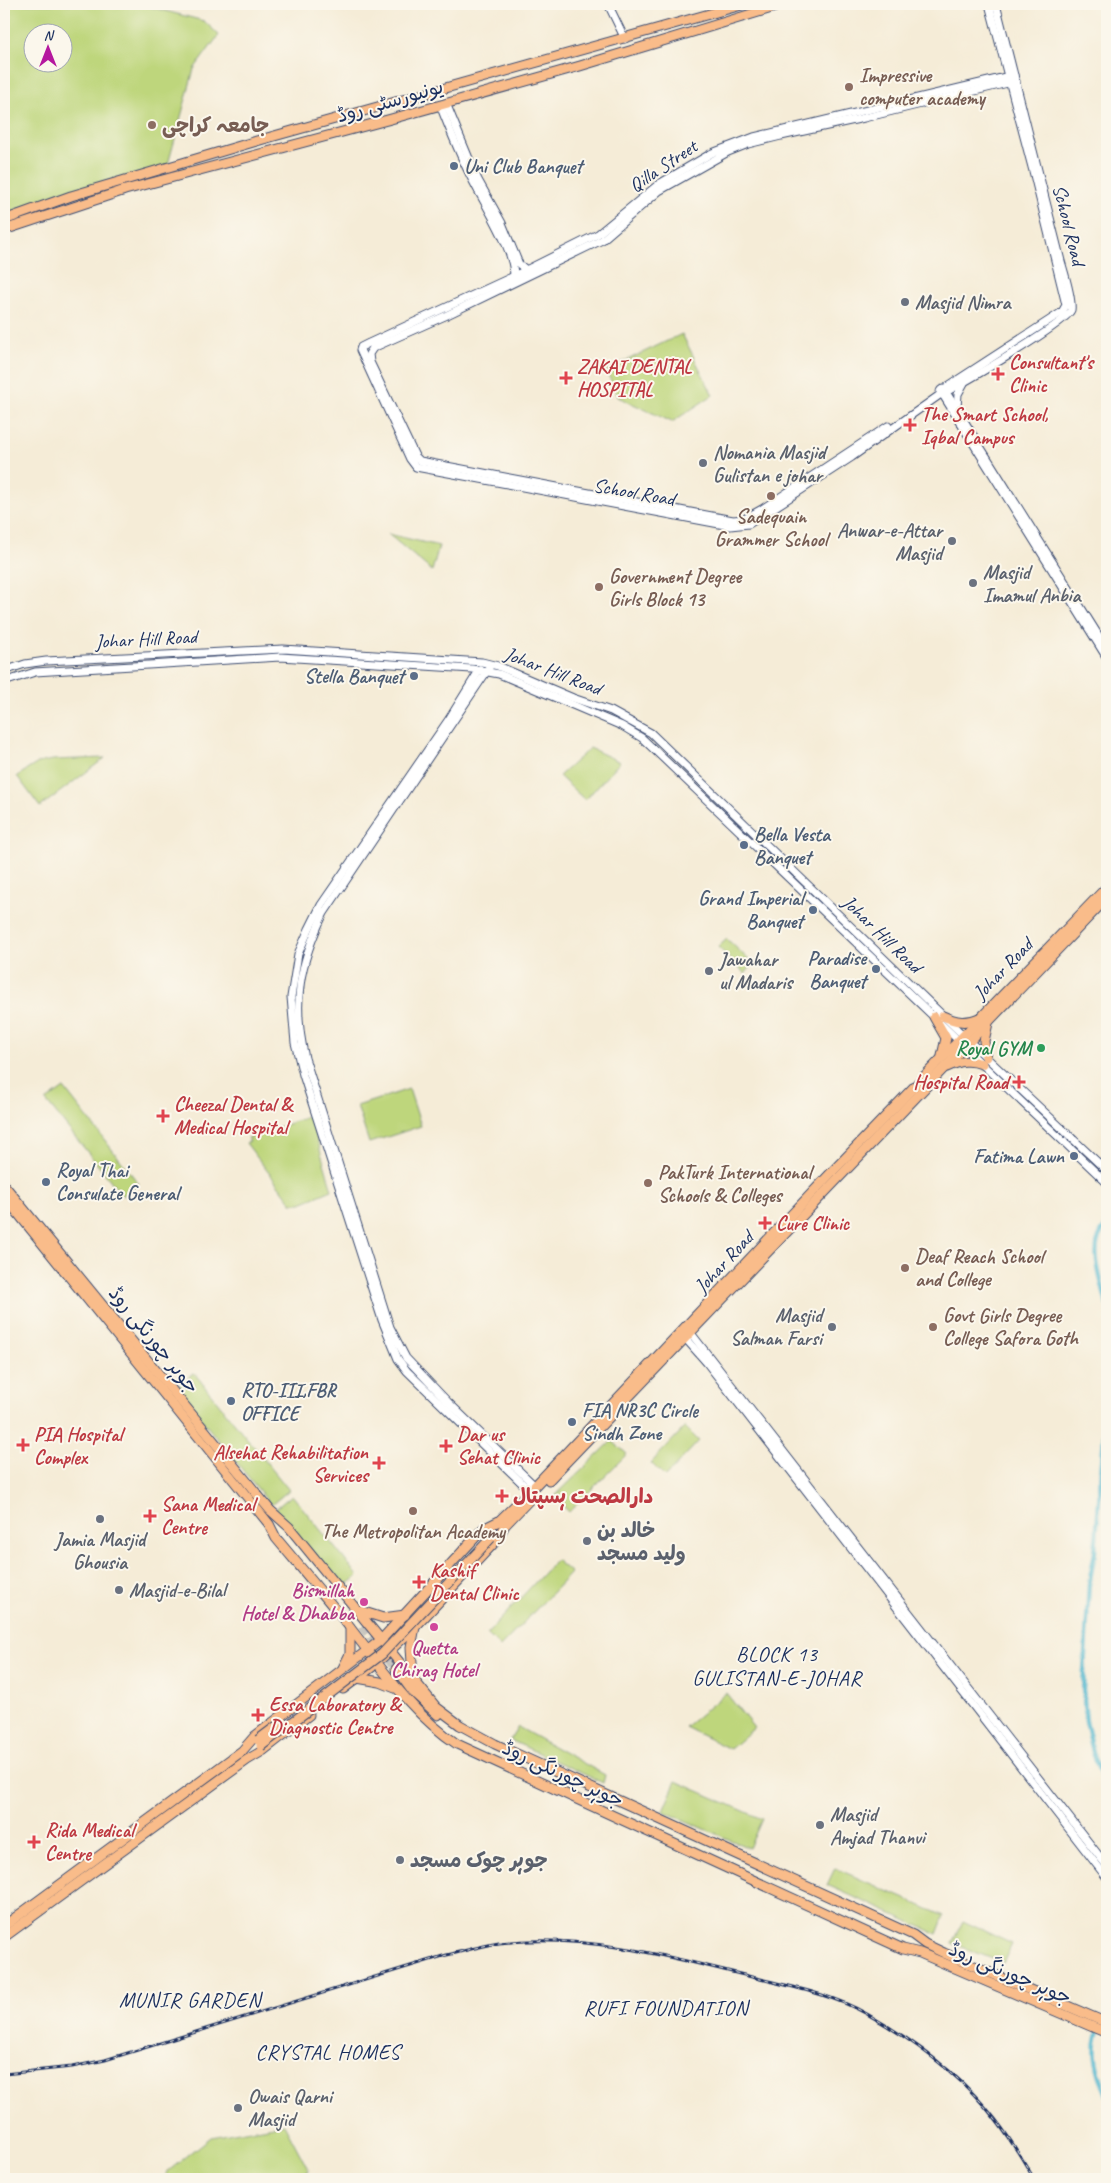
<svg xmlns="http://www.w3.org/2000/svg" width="1111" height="2183" viewBox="0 0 1111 2183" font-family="Caveat,'Playpen Sans Arabic',sans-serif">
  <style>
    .green { fill: #bed67b; stroke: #6c826c; fill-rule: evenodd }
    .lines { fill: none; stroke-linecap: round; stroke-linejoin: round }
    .canal { stroke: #4eb5cd; stroke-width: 4.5 }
    .major-tunnel { stroke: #c9c6bf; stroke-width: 9; stroke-dasharray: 9 4.5; stroke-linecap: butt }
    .minor-casing { stroke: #3c4b70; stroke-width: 9 }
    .major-casing { stroke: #3c4b70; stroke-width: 11 }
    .minor { stroke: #fff; stroke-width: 7 }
    .major { stroke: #f9bc8a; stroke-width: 9 }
    .rail-casing { stroke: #1b2f5e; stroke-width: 3 }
    .rail { stroke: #fbf7ec; stroke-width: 1; stroke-dasharray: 4; stroke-linecap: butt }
    .major-bridge-casing { stroke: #3c4b70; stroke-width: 11; stroke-linecap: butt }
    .major-bridge { stroke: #f9bc8a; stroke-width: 9 }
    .education-dot { fill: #8d6e63; stroke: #fbf7ec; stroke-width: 2 }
    .service-dot { fill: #5c6f8a; stroke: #fbf7ec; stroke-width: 2 }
    .worship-dot { fill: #6b7280; stroke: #fbf7ec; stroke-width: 2 }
    .health-dot { fill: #e0444e; stroke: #fbf7ec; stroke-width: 2 }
    .leisure-dot { fill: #2e9e5b; stroke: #fbf7ec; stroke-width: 2 }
    .hotel-dot { fill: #d1479c; stroke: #fbf7ec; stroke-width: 2 }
    .labels { text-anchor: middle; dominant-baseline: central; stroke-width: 4; stroke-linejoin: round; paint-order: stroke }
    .education-label { font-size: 20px; font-weight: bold; fill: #785e54; stroke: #fbf7ec; text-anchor: start }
    .street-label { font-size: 20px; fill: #1b2f5e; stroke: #fbf7ec }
    .service-label { font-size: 20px; font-weight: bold; fill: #4e5e75; stroke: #fbf7ec; text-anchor: start }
    .worship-label { font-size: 20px; font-weight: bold; fill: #5b616d; stroke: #fbf7ec; text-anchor: start }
    .health-label { font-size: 20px; font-weight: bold; fill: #be3a42; stroke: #fbf7ec; text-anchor: start }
    .leisure-label { font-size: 20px; font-weight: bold; fill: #27864d; stroke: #fbf7ec; text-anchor: end }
    .hotel-label { font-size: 20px; font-weight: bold; fill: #b23c85; stroke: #fbf7ec; text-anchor: end }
    .neighbourhood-label { font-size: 21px; letter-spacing: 1px; fill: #1b2f5e; stroke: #fbf7ec }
  </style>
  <rect width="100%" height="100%" fill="#fbf7ec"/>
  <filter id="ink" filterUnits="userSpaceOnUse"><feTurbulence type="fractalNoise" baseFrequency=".02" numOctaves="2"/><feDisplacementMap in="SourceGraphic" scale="10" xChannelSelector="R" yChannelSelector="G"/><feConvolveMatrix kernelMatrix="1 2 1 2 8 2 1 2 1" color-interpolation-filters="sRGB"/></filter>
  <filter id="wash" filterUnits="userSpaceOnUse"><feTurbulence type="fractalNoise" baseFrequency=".0096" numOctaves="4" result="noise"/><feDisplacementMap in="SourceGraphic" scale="20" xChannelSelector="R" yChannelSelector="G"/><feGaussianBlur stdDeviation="1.12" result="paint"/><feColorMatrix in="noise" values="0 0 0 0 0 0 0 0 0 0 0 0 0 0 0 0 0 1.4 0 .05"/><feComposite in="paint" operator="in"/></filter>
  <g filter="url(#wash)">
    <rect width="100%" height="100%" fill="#f5ecd7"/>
    <g class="green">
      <path d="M 4,4 L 139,4 L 204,21 L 219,35 L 194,69 L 167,168 L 4,220 ZM 32,32 L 62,32 L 62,62 L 32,62 Z"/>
      <path d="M 682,334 L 713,395 L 672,422 L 618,397 L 606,370 Z"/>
      <path d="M 388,534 L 439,546 L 432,571 Z"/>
      <path d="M 590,748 L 620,762 L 585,800 L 559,776 Z"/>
      <path d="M 105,758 L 40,807 L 17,776 L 38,763 L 53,760 Z"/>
      <path d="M 727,939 L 753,964 L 745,974 L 718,947 Z"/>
      <path d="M 64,1088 L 139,1184 L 123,1196 L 46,1101 Z"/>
      <path d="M 409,1089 L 421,1126 L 369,1143 L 357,1106 Z"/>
      <path d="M 310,1116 L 332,1190 L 301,1203 L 292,1203 L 246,1143 L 250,1141 L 248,1138 Z"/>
      <path d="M 194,1373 L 289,1490 L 271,1505 L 176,1388 Z"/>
      <path d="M 685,1427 L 699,1441 L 665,1477 L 651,1463 Z"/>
      <path d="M 612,1441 L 627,1454 L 569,1512 L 554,1497 Z"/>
      <path d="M 292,1495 L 358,1576 L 341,1590 L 275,1509 Z"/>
      <path d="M 556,1560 L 571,1573 L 500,1647 L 487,1634 Z"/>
      <path d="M 726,1693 L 754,1728 L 730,1749 L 685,1727 Z"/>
      <path d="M 518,1727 L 605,1775 L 603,1783 L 510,1740 Z"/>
      <path d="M 676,1781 L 762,1819 L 749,1848 L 663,1811 Z"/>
      <path d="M 835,1868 L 944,1916 L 937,1934 L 827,1885 Z"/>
      <path d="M 963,1921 L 1012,1944 L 1003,1963 L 952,1943 Z"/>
      <path d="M 284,2124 L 309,2171 L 296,2179 L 164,2179 L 167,2172 L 211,2137 Z"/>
    </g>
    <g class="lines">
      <g class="canal">
        <path d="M 1107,1225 C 1086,1244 1102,1281 1107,1305"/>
        <path d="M 1107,1398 L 1095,1552 L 1089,1584 L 1083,1689 L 1086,1721 L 1093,1752 L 1107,1794"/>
        <path d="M 1100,2029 C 1090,2050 1098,2074 1107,2095"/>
      </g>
    </g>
  </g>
  <g filter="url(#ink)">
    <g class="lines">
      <path class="major-tunnel" d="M 362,1626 L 396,1669"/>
      <g class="minor-casing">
        <g id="minor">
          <path d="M 608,4 L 625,39"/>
          <path d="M 996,4 L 1061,261 C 1064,272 1073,299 1071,310 C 1067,323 965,382 946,392 L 1107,649"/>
          <path d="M 446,103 L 478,180 L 502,223 L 519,264 L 526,270"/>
          <path d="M 440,105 C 449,128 458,151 469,173 C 482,201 514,247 514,276"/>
          <path d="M 948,386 L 1062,312 L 1066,305 L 1034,175 L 989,4"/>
          <circle cx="943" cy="392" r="3"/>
          <path d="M 941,394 L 852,457 L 749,524 L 730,526 L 416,467 L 410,459 L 360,350 L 361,347 L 369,343 L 514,276 L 598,234 L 659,184 L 712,153 L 754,137 L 1014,75"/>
          <path d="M 943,395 L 1107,658"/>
          <path d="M 957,408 L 958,394 L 964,383"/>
          <path d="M 888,426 L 762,509 L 744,519 L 733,520 L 420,461 L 415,456 L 370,362 L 369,354 L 373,348 L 445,316 L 602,240 L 659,191 L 728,152 L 748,144 L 781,136 L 864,118 L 1016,81"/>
          <path d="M 489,668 L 324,913 C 299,964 292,1003 305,1058 L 390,1327 L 406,1358 L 448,1402 L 535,1486"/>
          <path d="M 480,669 L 449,719 L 321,905 L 309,929 L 298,954 L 291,997 L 295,1043 L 303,1075 L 382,1320 L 398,1359 L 407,1371 L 530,1491"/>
          <path d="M 4,671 L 25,664 L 46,661 L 283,649 L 482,662 L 498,666 L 573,698 L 611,711 L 651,733 L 964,1036"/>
          <path d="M 4,682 L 35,672 L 280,657 L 472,669 L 499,674 L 561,700 L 622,726 L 642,738 L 959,1041"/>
          <path d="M 969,1041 L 1107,1171"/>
          <path d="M 964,1047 L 1107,1183"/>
          <path d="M 690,1332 L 1107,1866"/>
          <path d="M 685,1338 L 707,1363 L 1107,1878"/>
        </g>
      </g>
      <g class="major-casing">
        <g id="major">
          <path d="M 4,220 L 71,196 L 260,140 L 745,4"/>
          <path d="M 4,230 L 125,190 L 391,119 L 580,66 L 785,4"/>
          <path d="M 943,1016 C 956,1022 967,1024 981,1017"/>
          <path d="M 934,1017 L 946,1038 L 942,1056"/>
          <path d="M 986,1057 L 984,1041 L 988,1023"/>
          <path d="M 947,1067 C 960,1061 969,1059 982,1064"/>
          <path d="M 4,1185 L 270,1510 L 289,1527 L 436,1707 L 460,1725 L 495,1744 L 913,1935 L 925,1944 L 944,1953 L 1107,2023"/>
          <path d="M 4,1196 L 269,1524 L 276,1538 C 301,1568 327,1598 351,1629 C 384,1671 412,1714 457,1744 L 903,1949 L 920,1953 L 1107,2033"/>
          <path d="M 549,1480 L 1107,898"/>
          <path d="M 358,1610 L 383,1618 L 405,1615"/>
          <path d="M 382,1658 L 415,1627 L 496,1541 L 505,1525 L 533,1496"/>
          <path d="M 343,1668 L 350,1654 L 350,1628"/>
          <path d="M 396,1669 L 413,1692 L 438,1715"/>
          <path d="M 357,1678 L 380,1682 L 395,1688"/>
          <path d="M 413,1679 L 411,1647 L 415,1627"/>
          <path d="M 343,1689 L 372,1667"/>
          <path d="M 4,1926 L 242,1751 L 255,1736 L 381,1640 L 483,1529 L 499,1521 L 530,1491 L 829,1175 L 1107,887"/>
          <path d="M 4,1937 L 247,1760 L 264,1750 L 309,1715"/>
        </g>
      </g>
      <use href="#minor" class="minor"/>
      <use href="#major" class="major"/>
      <g class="rail-casing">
        <path id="rail" d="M 4,2074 L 72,2067 L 105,2060 L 443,1956 C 461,1952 480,1946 499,1943 C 586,1933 672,1957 756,1978 C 793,1987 834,1995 867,2014 C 913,2040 962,2076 995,2119 C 1010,2138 1022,2158 1034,2179"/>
      </g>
      <use href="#rail" class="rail"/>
      <g class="major-bridge-casing">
        <g id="major-bridge">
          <path d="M 258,1740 L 282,1722"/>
          <path d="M 261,1746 L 382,1654 L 491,1538"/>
        </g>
      </g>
      <use href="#major-bridge" class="major-bridge"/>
    </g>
  </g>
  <g class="education-dot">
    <circle cx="849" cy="87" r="5"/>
    <circle cx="152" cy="125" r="5"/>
    <circle cx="771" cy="496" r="5"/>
    <circle cx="599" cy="587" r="5"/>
    <circle cx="648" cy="1183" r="5"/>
    <circle cx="905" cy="1268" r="5"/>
    <circle cx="933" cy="1327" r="5"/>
    <circle cx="413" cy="1511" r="5"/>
  </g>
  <g class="service-dot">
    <circle cx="454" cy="166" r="5"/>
    <circle cx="414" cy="676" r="5"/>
    <circle cx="744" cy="845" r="5"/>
    <circle cx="813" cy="910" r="5"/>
    <circle cx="876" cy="969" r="5"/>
    <circle cx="1074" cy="1156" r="5"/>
    <circle cx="46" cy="1182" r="5"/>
    <circle cx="231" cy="1401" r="5"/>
    <circle cx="572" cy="1422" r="5"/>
  </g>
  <g class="worship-dot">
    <circle cx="905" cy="302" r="5"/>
    <circle cx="703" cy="463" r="5"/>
    <circle cx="952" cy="541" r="5"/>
    <circle cx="973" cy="583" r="5"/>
    <circle cx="709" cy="971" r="5"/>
    <circle cx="832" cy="1327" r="5"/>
    <circle cx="100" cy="1519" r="5"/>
    <circle cx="587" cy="1541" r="5"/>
    <circle cx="119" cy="1590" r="5"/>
    <circle cx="820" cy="1825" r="5"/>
    <circle cx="400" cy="1860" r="5"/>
    <circle cx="238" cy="2108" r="5"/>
  </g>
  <g class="health-dot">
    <path d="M995.5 366.5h5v5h5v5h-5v5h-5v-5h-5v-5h5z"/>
    <path d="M563.5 370.5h5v5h5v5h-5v5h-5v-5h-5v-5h5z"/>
    <path d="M907.5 417.5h5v5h5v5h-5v5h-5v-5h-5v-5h5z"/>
    <path d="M1016.5 1074.5h5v5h5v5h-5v5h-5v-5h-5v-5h5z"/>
    <path d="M160.5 1108.5h5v5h5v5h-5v5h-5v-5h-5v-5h5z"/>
    <path d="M762.5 1215.5h5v5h5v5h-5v5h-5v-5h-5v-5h5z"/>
    <path d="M20.5 1437.5h5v5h5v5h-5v5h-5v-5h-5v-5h5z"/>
    <path d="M443.5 1438.5h5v5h5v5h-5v5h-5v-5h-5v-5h5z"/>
    <path d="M376.5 1455.5h5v5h5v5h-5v5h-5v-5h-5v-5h5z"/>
    <path d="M499.5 1488.5h5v5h5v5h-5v5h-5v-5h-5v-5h5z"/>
    <path d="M147.5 1508.5h5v5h5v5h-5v5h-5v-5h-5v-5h5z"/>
    <path d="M416.5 1574.5h5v5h5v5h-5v5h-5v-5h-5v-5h5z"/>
    <path d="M255.5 1707.5h5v5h5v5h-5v5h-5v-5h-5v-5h5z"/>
    <path d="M31.5 1834.5h5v5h5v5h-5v5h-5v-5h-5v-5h5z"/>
  </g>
  <circle class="leisure-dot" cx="1041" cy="1048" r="5"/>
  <g class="hotel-dot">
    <circle cx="364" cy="1602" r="5"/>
    <circle cx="434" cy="1627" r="5"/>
  </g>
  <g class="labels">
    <g class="education-label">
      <text x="859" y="75">Impressive<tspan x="859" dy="23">computer academy</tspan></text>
      <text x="162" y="125">جامعہ کراچی</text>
      <text x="771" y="516" text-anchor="middle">Sadequain<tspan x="771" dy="23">Grammer School</tspan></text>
      <text x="609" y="576">Government Degree<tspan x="609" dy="23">Girls Block 13</tspan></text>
      <text x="658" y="1172">PakTurk International<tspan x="658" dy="23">Schools &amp; Colleges</tspan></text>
      <text x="915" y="1256">Deaf Reach School<tspan x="915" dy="23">and College</tspan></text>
      <text x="943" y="1315">Govt Girls Degree<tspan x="943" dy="23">College Safora Goth</tspan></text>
      <text x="413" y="1531" text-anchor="middle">The Metropolitan Academy</text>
    </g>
    <g class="street-label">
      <text transform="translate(390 101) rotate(-16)">یونیورسٹی روڈ</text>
      <text transform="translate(663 166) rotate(-34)">Qilla Street</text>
      <text transform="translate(1069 225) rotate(76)">School Road</text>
      <text transform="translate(634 492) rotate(10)">School Road</text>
      <text transform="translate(146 639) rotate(-3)">Johar Hill Road</text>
      <text transform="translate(553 671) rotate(21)">Johar Hill Road</text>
      <text transform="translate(882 934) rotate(44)">Johar Hill Road</text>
      <text transform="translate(1003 969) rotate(-46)">Johar Road</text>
      <text transform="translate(724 1262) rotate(-47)">Johar Road</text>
      <text transform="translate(154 1340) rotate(51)">جوہر چورنگی روڈ</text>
      <text transform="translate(563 1774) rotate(25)">جوہر چورنگی روڈ</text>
      <text transform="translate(1010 1973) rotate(23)">جوہر چورنگی روڈ</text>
    </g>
    <g class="service-label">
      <text x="464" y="166">Uni Club Banquet</text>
      <text x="404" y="676" text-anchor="end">Stella Banquet</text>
      <text x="754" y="834">Bella Vesta<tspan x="754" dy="23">Banquet</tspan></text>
      <text x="803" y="898" text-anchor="end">Grand Imperial<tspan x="803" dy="23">Banquet</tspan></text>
      <text x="866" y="958" text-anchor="end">Paradise<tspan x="866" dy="23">Banquet</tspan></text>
      <text x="1064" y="1156" text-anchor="end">Fatima Lawn</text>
      <text x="56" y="1170">Royal Thai<tspan x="56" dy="23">Consulate General</tspan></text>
      <text x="241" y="1390">RTO-III,FBR<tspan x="241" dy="23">OFFICE</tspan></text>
      <text x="582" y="1410">FIA NR3C Circle<tspan x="582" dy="23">Sindh Zone</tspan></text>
    </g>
    <g class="worship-label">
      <text x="915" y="302">Masjid Nimra</text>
      <text x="713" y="452">Nomania Masjid<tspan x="713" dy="23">Gulistan e johar</tspan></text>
      <text x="942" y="530" text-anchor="end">Anwar-e-Attar<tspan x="942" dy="23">Masjid</tspan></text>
      <text x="983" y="572">Masjid<tspan x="983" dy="23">Imamul Anbia</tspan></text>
      <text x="719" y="959">Jawahar<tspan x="719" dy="23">ul Madaris</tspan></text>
      <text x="822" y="1315" text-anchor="end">Masjid<tspan x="822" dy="23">Salman Farsi</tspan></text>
      <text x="597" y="1530">خالد بن<tspan x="597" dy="23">ولید مسجد</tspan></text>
      <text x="100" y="1539" text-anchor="middle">Jamia Masjid<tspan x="100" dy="23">Ghousia</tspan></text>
      <text x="129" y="1590">Masjid-e-Bilal</text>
      <text x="830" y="1814">Masjid<tspan x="830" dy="23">Amjad Thanvi</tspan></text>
      <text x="410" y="1860">جوہر چوک مسجد</text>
      <text x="248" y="2096">Owais Qarni<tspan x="248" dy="23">Masjid</tspan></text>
    </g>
    <g class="health-label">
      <text x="1009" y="362">Consultant's<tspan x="1009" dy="23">Clinic</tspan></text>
      <text x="577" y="366">ZAKAI DENTAL<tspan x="577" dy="23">HOSPITAL</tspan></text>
      <text x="921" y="414">The Smart School,<tspan x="921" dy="23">Iqbal Campus</tspan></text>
      <text x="1008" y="1082" text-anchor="end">Hospital Road</text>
      <text x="174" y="1104">Cheezal Dental &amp;<tspan x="174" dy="23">Medical Hospital</tspan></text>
      <text x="776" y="1223">Cure Clinic</text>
      <text x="34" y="1434">PIA Hospital<tspan x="34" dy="23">Complex</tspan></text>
      <text x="457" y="1434">Dar us<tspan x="457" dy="23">Sehat Clinic</tspan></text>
      <text x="368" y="1452" text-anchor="end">Alsehat Rehabilitation<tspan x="368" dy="23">Services</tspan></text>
      <text x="513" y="1496">دارالصحت ہسپتال</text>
      <text x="161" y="1504">Sana Medical<tspan x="161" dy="23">Centre</tspan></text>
      <text x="430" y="1570">Kashif<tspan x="430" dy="23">Dental Clinic</tspan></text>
      <text x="269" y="1704">Essa Laboratory &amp;<tspan x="269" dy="23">Diagnostic Centre</tspan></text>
      <text x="45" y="1830">Rida Medical<tspan x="45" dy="23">Centre</tspan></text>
    </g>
    <g class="leisure-label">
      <text x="1031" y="1048">Royal GYM</text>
    </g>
    <g class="hotel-label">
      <text x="354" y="1590">Bismillah<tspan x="354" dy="23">Hotel &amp; Dhabba</tspan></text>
      <text x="434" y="1647" text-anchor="middle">Quetta<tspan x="434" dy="23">Chirag Hotel</tspan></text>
    </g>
    <g class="neighbourhood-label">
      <text x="777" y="1654">BLOCK 13<tspan x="777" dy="24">GULISTAN-E-JOHAR</tspan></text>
      <text x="190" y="2000">MUNIR GARDEN</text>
      <text x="666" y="2008">RUFI FOUNDATION</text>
      <text x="328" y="2052">CRYSTAL HOMES</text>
    </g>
  </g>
  <rect width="1111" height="2183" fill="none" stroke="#fbf7ec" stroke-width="20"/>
  <g transform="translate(48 48)"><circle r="24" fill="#fbf7ec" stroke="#a1a7b3"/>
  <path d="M0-4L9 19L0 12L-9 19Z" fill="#b5179e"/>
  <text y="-8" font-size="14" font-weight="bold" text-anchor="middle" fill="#1b2f5e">N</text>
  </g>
</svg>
